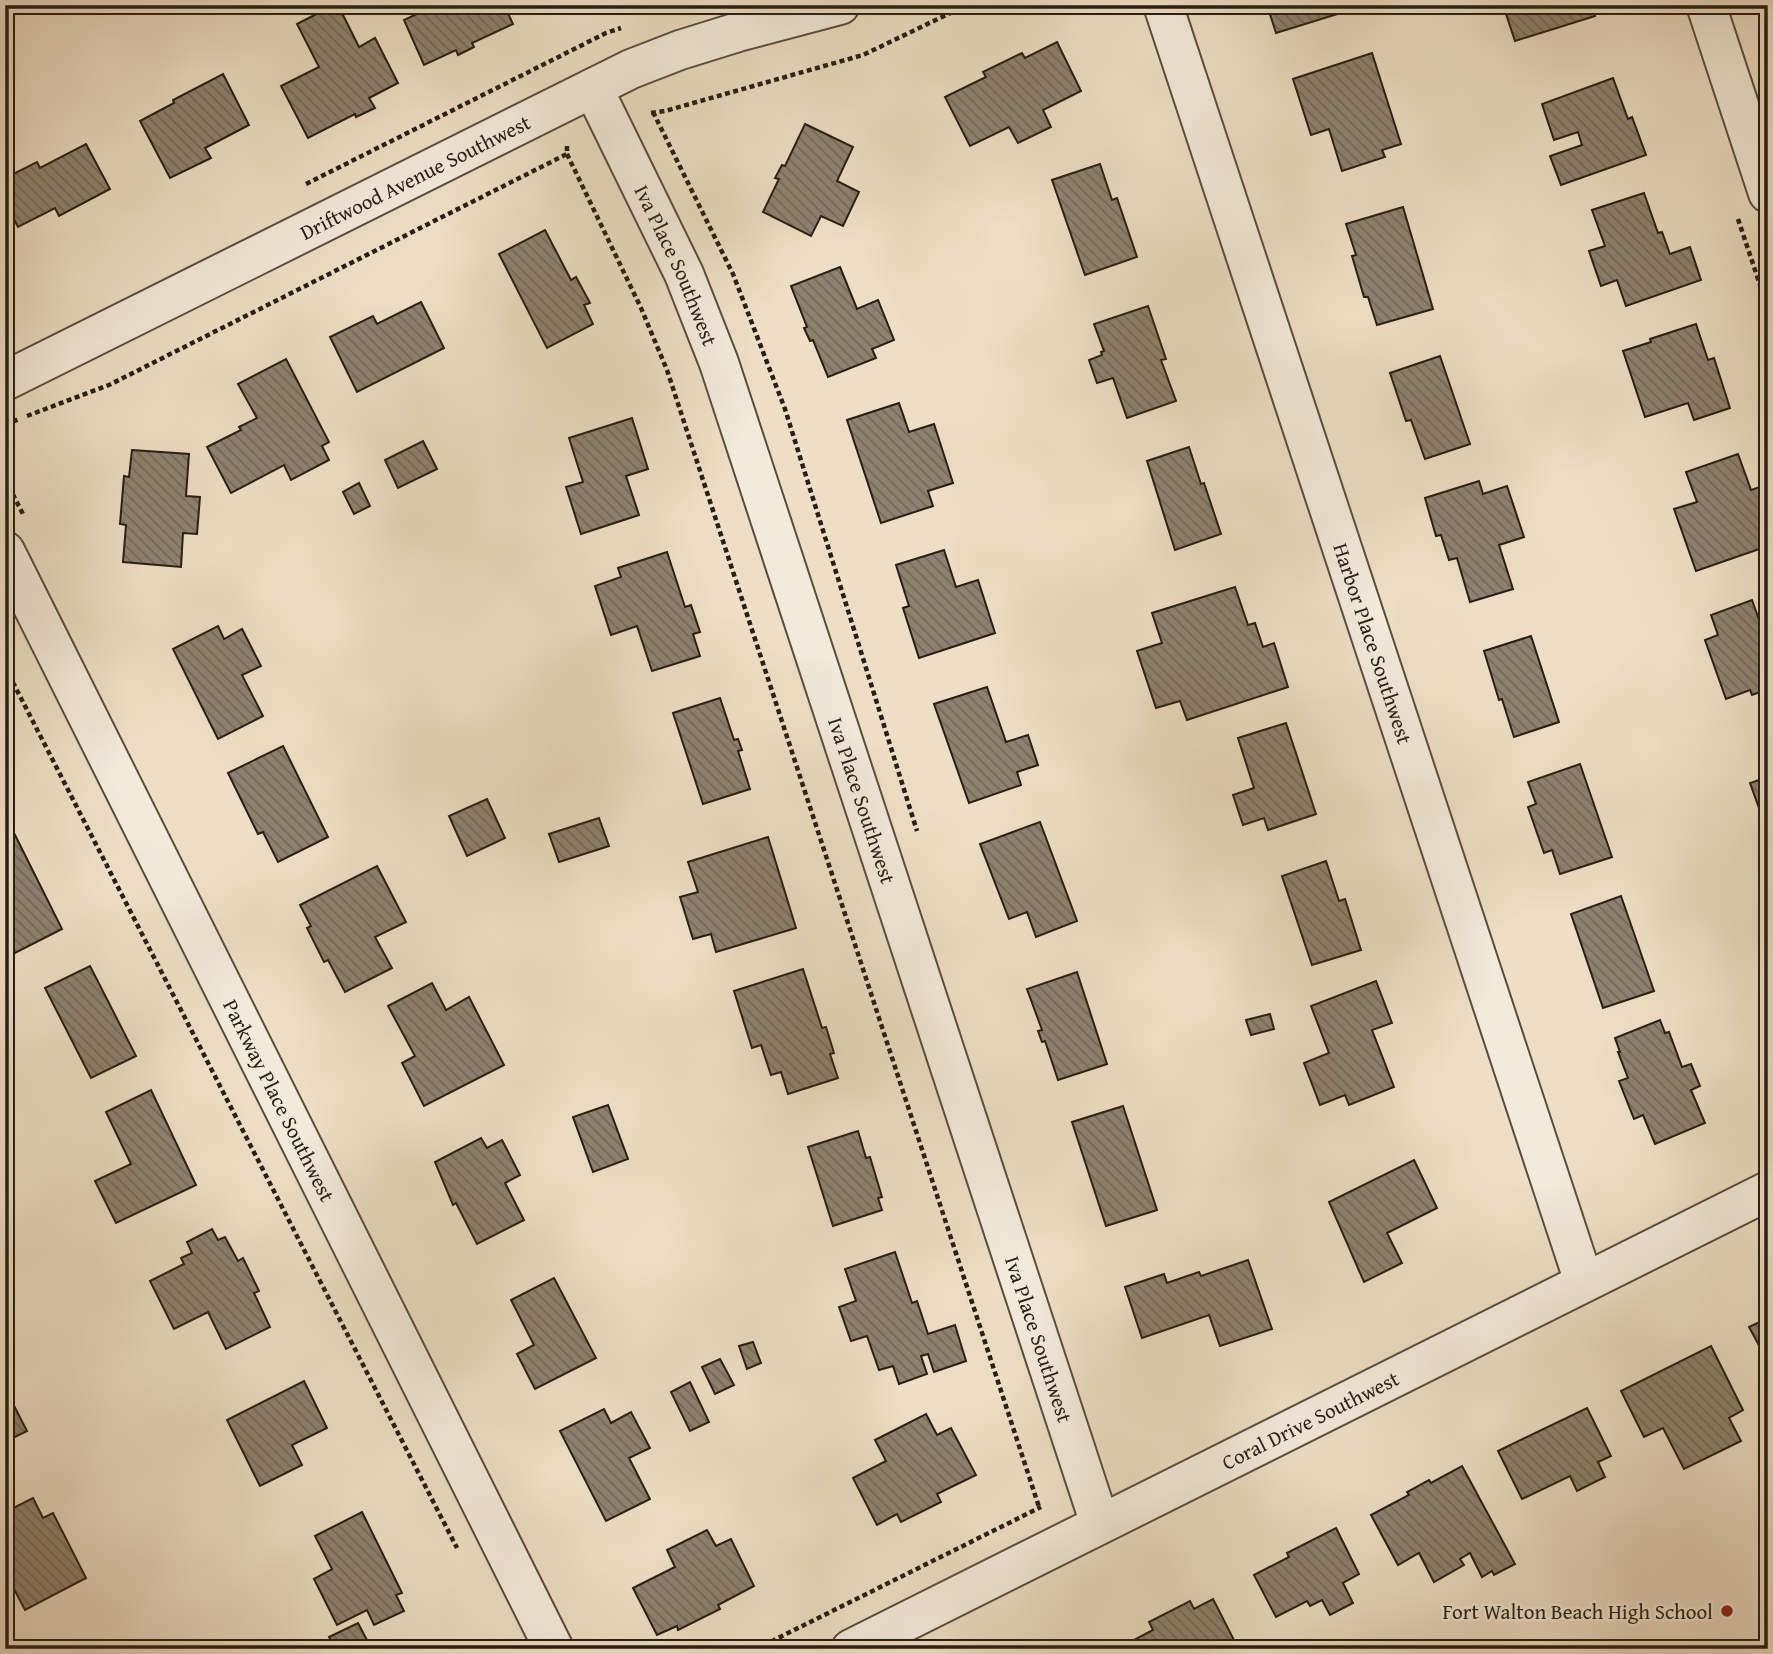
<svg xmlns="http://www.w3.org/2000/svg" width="1773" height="1654" viewBox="0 0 1773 1654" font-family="'Gentium Book Plus',serif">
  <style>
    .building { fill: url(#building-back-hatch); stroke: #281e11; stroke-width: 2 }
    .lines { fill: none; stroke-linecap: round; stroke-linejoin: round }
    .minor-casing { stroke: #594e3e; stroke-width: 42 }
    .path { stroke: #281e11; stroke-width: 4.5; stroke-dasharray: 5 3.5; stroke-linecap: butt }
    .minor { stroke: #f3ead9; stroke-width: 38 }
    .poi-dot { fill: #8f2418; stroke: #f3ead9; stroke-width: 2.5 }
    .labels { text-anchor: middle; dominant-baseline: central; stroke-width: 5; stroke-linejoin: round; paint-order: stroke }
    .street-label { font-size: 21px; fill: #281e11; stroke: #f3ead9 }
    .poi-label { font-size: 21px; fill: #281e11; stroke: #f3ead9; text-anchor: end }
  </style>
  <defs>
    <pattern id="building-back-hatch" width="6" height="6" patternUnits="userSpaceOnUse" patternTransform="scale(1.75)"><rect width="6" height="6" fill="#8e826f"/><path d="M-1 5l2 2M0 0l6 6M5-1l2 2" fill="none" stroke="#746a5a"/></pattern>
  </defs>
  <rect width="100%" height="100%" fill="#eddec5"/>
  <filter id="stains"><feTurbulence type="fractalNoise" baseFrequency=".00286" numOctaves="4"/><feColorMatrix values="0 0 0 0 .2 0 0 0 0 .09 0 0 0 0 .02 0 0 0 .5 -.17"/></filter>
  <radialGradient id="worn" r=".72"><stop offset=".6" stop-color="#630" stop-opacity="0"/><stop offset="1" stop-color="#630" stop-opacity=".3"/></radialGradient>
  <g class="building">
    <path d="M 334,5 L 338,5 L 359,47 L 375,38 L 398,83 L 369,98 L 375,108 L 356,117 L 355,114 L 308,138 L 281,86 L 319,67 L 297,24 Z"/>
    <path d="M 436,5 L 504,5 L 513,24 L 472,43 L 474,47 L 458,55 L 456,50 L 424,65 L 404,20 Z"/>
    <path d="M 1267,5 L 1357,5 L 1357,8 L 1276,33 Z"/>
    <path d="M 1503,5 L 1592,5 L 1595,16 L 1515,41 Z"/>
    <path d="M 1057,42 L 1081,91 L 1043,110 L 1051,127 L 1018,143 L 1009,127 L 970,146 L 945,97 L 986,77 L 983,72 L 1022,53 L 1025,58 Z"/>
    <path d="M 1372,53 L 1401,144 L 1382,150 L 1385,157 L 1342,171 L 1329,129 L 1311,135 L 1293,79 Z"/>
    <path d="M 223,74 L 249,125 L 205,148 L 211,158 L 170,178 L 140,121 L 174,103 L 173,100 Z"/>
    <path d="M 1613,78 L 1628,119 L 1632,117 L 1646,155 L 1561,185 L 1550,156 L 1582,145 L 1578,132 L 1554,140 L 1542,104 Z"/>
    <path d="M 805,124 L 853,147 L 837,181 L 859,192 L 843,226 L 821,216 L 811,236 L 763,212 L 779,179 L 775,178 L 782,165 L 785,166 Z"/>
    <path d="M 86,144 L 110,189 L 59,216 L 55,208 L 18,227 L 5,202 L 5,178 L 37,162 L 40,168 Z"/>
    <path d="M 1100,164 L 1112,200 L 1117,198 L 1137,257 L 1085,275 L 1052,180 Z"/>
    <path d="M 1644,193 L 1658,233 L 1662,232 L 1670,254 L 1690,247 L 1701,280 L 1626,306 L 1617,280 L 1601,286 L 1589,251 L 1605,246 L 1592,210 Z"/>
    <path d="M 1403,207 L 1433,309 L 1377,325 L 1368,297 L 1364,297 L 1352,256 L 1356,255 L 1346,224 Z"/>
    <path d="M 545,230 L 571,280 L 576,277 L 590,303 L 584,305 L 593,324 L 547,348 L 499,254 Z"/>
    <path d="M 840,267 L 857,309 L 878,300 L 894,340 L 872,349 L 876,358 L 828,377 L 813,340 L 810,341 L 804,328 L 807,327 L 791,286 Z"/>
    <path d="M 421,302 L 444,348 L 357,392 L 330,337 L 373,316 L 377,324 Z"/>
    <path d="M 1148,306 L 1166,359 L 1161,360 L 1176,401 L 1127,418 L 1113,378 L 1097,383 L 1089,360 L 1102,355 L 1101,352 L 1104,351 L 1094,324 Z"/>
    <path d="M 1696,324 L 1708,360 L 1714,358 L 1730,408 L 1694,420 L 1688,403 L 1645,417 L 1623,351 L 1651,342 L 1650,339 Z"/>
    <path d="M 1440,356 L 1470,444 L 1425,459 L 1411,420 L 1406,421 L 1390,373 Z"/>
    <path d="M 286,359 L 329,442 L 322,446 L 329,460 L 291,480 L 284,465 L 231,493 L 207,447 L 241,430 L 239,427 L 257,418 L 238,384 Z"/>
    <path d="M 899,403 L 909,432 L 934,424 L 953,483 L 928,491 L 933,506 L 881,523 L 847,420 Z"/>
    <path d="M 632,418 L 648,469 L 626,476 L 639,515 L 581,534 L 566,487 L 583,482 L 569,438 Z"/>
    <path d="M 423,441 L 437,469 L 398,488 L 385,460 Z"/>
    <path d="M 1189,447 L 1201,484 L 1204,483 L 1221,534 L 1175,550 L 1147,461 Z"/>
    <path d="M 132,450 L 189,454 L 186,496 L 200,497 L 197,534 L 183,533 L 181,567 L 123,562 L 126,525 L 120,524 L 124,476 L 129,477 Z"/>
    <path d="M 1738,454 L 1751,490 L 1766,485 L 1768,491 L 1768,546 L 1696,571 L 1674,509 L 1697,502 L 1686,472 Z"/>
    <path d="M 1479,481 L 1483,494 L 1507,486 L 1524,537 L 1499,545 L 1513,589 L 1470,602 L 1457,558 L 1449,560 L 1441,535 L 1436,536 L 1425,498 Z"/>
    <path d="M 359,483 L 370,506 L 354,514 L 343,492 Z"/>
    <path d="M 944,550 L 956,587 L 978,580 L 995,633 L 919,658 L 903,608 L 909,606 L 896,565 Z"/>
    <path d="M 667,552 L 685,607 L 691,605 L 700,632 L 693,634 L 700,656 L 652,671 L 637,626 L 611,635 L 595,586 L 621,577 L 618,568 Z"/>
    <path d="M 1235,587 L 1248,625 L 1255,623 L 1263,647 L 1274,643 L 1288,687 L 1187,720 L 1180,701 L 1156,708 L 1137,651 L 1162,643 L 1152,613 Z"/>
    <path d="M 1752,600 L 1764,634 L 1768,632 L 1768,689 L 1752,695 L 1750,690 L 1726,699 L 1705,640 L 1718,635 L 1711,615 Z"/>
    <path d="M 218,626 L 224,639 L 242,629 L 261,666 L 242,675 L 263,716 L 218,739 L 173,649 Z"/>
    <path d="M 1531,636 L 1559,722 L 1514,737 L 1502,699 L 1499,700 L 1484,651 Z"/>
    <path d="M 987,687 L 1006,742 L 1028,735 L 1038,765 L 1017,772 L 1021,785 L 969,803 L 934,704 Z"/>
    <path d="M 720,698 L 734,740 L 738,739 L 742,750 L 738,751 L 750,789 L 703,804 L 673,713 Z"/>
    <path d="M 1286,723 L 1316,814 L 1268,830 L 1264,818 L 1243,825 L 1233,795 L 1254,788 L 1238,738 Z"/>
    <path d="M 283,746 L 328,837 L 278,862 L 263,832 L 258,834 L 228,773 Z"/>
    <path d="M 1580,764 L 1612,857 L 1560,874 L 1552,850 L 1544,853 L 1528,807 L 1536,804 L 1528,782 Z"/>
    <path d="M 1768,777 L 1768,818 L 1763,819 L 1750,783 Z"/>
    <path d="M 487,799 L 505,838 L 467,856 L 449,816 Z"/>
    <path d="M 599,818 L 609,846 L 559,862 L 549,834 Z"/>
    <path d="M 1040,822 L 1077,921 L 1036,937 L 1027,912 L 1009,919 L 980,844 Z"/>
    <path d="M 11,827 L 62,929 L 13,954 L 5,939 L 5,829 Z"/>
    <path d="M 768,837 L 796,928 L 716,952 L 711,934 L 693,939 L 680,897 L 698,892 L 688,862 Z"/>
    <path d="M 1326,861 L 1339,901 L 1345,899 L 1361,950 L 1312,965 L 1282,876 Z"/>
    <path d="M 377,866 L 406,922 L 375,937 L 392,968 L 345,992 L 328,960 L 324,962 L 307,928 L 311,926 L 300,905 Z"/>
    <path d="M 1768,870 L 1768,896 L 1765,897 L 1760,871 Z"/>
    <path d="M 1621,896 L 1654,991 L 1603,1008 L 1571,914 Z"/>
    <path d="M 90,966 L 136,1056 L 91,1078 L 45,988 Z"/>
    <path d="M 803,969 L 822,1028 L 826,1027 L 834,1053 L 830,1054 L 838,1078 L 788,1094 L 781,1072 L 771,1075 L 761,1045 L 752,1048 L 734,991 Z"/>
    <path d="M 1077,972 L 1107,1064 L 1058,1080 L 1045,1041 L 1042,1042 L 1038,1031 L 1042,1030 L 1027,989 Z"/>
    <path d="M 1376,981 L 1392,1023 L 1372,1030 L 1394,1087 L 1349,1105 L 1345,1095 L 1320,1105 L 1304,1063 L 1329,1053 L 1311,1006 Z"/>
    <path d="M 432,983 L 446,1010 L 469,997 L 504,1065 L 424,1106 L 402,1063 L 415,1056 L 388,1006 Z"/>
    <path d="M 1270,1014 L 1274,1029 L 1251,1035 L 1246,1020 Z"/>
    <path d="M 1660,1020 L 1665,1033 L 1669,1032 L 1682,1067 L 1691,1064 L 1700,1086 L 1691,1090 L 1705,1123 L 1655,1144 L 1643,1115 L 1634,1119 L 1619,1081 L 1628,1078 L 1618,1052 L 1620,1052 L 1615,1038 Z"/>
    <path d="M 151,1090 L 196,1185 L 116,1223 L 95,1181 L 131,1164 L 106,1112 Z"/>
    <path d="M 608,1105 L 628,1159 L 593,1172 L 573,1117 Z"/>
    <path d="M 1123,1106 L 1157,1210 L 1106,1226 L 1072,1122 Z"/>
    <path d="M 858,1131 L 866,1158 L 870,1157 L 882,1197 L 878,1198 L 882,1210 L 833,1226 L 808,1147 Z"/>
    <path d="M 481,1138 L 487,1148 L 502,1140 L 520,1175 L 505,1183 L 524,1220 L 477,1244 L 456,1203 L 453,1205 L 435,1162 Z"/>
    <path d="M 1414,1160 L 1437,1208 L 1387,1233 L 1402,1263 L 1364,1282 L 1329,1202 Z"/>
    <path d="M 212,1229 L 218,1240 L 225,1237 L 238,1261 L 243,1258 L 259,1291 L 254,1293 L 270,1327 L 226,1349 L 208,1312 L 174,1329 L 150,1281 L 184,1264 L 181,1258 L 192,1253 L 187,1242 Z"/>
    <path d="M 895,1252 L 912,1303 L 917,1301 L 928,1334 L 955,1325 L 966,1361 L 934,1372 L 928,1354 L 921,1356 L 927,1374 L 899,1384 L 893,1366 L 879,1370 L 867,1336 L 851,1341 L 839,1307 L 856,1301 L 845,1269 Z"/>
    <path d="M 1248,1260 L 1272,1329 L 1220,1346 L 1209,1315 L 1142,1338 L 1125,1287 L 1164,1274 L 1167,1283 L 1199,1272 L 1201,1276 Z"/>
    <path d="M 554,1278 L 596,1358 L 535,1389 L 517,1354 L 534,1345 L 511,1300 Z"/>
    <path d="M 1768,1318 L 1768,1362 L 1749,1327 Z"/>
    <path d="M 753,1342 L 761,1363 L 747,1369 L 739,1346 Z"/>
    <path d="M 1711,1346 L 1743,1410 L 1729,1418 L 1741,1441 L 1684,1469 L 1663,1428 L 1644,1437 L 1621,1391 Z"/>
    <path d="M 720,1359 L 734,1385 L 715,1394 L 702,1367 Z"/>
    <path d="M 304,1381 L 327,1428 L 292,1445 L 302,1465 L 260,1486 L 227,1420 Z"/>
    <path d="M 690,1382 L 709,1422 L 690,1431 L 671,1392 Z"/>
    <path d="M 5,1388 L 27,1431 L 5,1442 Z"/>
    <path d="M 1587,1408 L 1611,1456 L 1598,1462 L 1605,1477 L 1577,1491 L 1570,1476 L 1522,1499 L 1498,1451 Z"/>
    <path d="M 604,1409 L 611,1423 L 631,1412 L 650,1448 L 629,1458 L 650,1499 L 606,1521 L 560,1431 Z"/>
    <path d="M 926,1414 L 937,1435 L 951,1428 L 976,1475 L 937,1494 L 941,1502 L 901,1522 L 897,1514 L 877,1525 L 853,1478 L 886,1461 L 875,1440 Z"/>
    <path d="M 1462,1466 L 1515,1564 L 1494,1575 L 1492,1571 L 1482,1577 L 1470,1553 L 1460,1559 L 1464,1565 L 1434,1582 L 1419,1553 L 1398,1565 L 1371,1515 L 1409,1495 L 1407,1492 L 1429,1480 L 1431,1483 Z"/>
    <path d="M 33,1498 L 43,1518 L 53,1513 L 86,1578 L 25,1610 L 5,1572 L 5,1512 Z"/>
    <path d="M 362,1512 L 402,1593 L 396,1595 L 404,1611 L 374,1625 L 367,1610 L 337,1625 L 314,1579 L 332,1569 L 315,1536 Z"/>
    <path d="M 1336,1528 L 1359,1574 L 1343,1583 L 1353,1603 L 1330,1615 L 1322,1600 L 1310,1606 L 1307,1601 L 1276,1617 L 1254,1575 L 1289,1557 L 1287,1553 Z"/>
    <path d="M 707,1530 L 716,1546 L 731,1539 L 754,1586 L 718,1605 L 720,1609 L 678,1630 L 677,1626 L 657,1635 L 633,1588 L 675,1567 L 667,1550 Z"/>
    <path d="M 1213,1599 L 1235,1642 L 1222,1649 L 1138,1649 L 1134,1640 L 1153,1630 L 1149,1622 L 1190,1601 L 1194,1609 Z"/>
    <path d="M 358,1623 L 368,1642 L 354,1649 L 335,1649 L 329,1637 Z"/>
  </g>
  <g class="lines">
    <g class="minor-casing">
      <g id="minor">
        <path id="s1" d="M 1163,5 L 1584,1282"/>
        <path d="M 1706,5 L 1768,193"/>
        <path id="s2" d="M 593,88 L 684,274 L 719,363 L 1100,1524"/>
        <path id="s3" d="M 5,381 L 631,69 L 680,50 L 738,32 L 840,5"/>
        <path id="s4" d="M 5,551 L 554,1649"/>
        <path id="s5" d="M 851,1649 L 1768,1191"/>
      </g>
    </g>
    <g class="path">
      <path d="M 653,112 L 733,274 L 785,409 L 917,831"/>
      <path d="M 651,113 L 665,111 L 863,55 L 967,5"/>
      <path d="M 567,154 L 641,308 L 667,370 L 1039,1507"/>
      <path d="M 306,184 L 606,33 L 621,28"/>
      <path d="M 1738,219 L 1768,309"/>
      <path d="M 27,416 L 109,385 L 567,154 L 567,144"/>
      <path d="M 5,425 L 19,419"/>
      <path d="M 5,479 L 24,516"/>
      <path d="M 5,667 L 457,1548"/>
      <path d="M 756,1649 L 1041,1507"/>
    </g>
    <use href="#minor" class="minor"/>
  </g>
  <circle class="poi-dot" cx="1727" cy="1611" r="7"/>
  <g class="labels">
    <g class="street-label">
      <text stroke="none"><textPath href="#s3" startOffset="458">Driftwood Avenue Southwest</textPath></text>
      <text stroke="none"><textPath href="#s2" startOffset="196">Iva Place Southwest</textPath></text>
      <text stroke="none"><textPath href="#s1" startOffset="672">Harbor Place Southwest</textPath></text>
      <text stroke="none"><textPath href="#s2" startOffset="763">Iva Place Southwest</textPath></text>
      <text stroke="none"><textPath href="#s4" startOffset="614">Parkway Place Southwest</textPath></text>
      <text stroke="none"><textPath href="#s2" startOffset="1330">Iva Place Southwest</textPath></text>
      <text stroke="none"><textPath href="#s5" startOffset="513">Coral Drive Southwest</textPath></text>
    </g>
    <g class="poi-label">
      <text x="1713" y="1611">Fort Walton Beach High School</text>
    </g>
  </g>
  <rect width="1773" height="1654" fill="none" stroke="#eddec5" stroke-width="28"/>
  <rect x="7" y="7" width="1759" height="1640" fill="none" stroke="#281e11" stroke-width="3.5"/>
  <rect x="14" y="14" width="1745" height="1626" fill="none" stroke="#281e11" stroke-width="2"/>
  <rect width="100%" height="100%" filter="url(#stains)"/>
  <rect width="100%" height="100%" fill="url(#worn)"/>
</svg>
